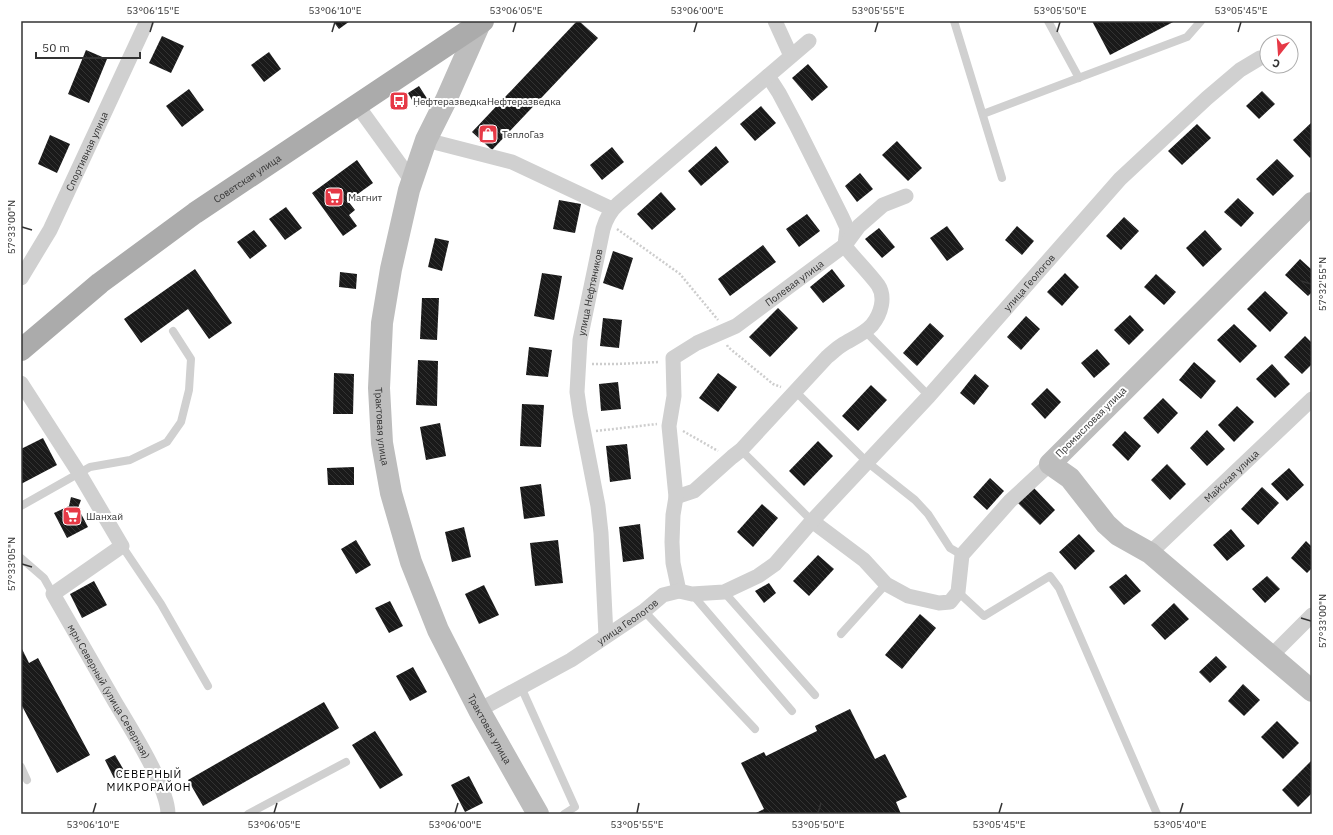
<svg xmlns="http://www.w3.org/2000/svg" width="1333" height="835" viewBox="0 0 1333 835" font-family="'IBM Plex Sans',sans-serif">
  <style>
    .building { fill: url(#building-back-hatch) }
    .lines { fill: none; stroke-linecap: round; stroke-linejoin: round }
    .path { stroke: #cdcdcd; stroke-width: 2.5; stroke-dasharray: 2 2; stroke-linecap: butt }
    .lane { stroke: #d0d0d0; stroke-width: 8 }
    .street { stroke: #d0d0d0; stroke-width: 15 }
    .secondary { stroke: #bdbdbd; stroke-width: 22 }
    .primary { stroke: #ababab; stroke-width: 22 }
    .ticks { fill: none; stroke: #333; stroke-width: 1.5 }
    .labels { text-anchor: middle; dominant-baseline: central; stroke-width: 4; stroke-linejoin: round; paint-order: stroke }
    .poi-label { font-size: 10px; fill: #333; stroke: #fff; text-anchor: start }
    .street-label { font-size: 10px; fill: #333; stroke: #fff }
    .neighbourhood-label { font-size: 11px; letter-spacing: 1px; fill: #000; stroke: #fff }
    .neatline { fill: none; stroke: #333; stroke-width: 1.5 }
    .ticks-label { font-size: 10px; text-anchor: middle; fill: #333 }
  </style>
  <defs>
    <pattern id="building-back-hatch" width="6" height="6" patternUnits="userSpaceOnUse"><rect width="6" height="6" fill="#1a1a1a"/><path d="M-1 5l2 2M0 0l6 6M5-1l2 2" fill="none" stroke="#333"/></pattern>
  </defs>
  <rect width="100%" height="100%" fill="#fff"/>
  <g class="building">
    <path d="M 333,21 L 350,21 L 339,29 Z"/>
    <path d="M 577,21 L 579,21 L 598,38 L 492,150 L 472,132 Z"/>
    <path d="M 1092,21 L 1175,21 L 1110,55 Z"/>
    <path d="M 162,36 L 184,46 L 171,73 L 149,63 Z"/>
    <path d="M 86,50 L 107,59 L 89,103 L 68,94 Z"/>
    <path d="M 269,52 L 281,69 L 264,82 L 251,65 Z"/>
    <path d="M 808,64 L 828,87 L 812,101 L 792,78 Z"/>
    <path d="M 419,86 L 428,100 L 416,107 L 408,93 Z"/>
    <path d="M 189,89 L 204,110 L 182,127 L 166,106 Z"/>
    <path d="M 1262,91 L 1275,104 L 1259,119 L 1246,106 Z"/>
    <path d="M 761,106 L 776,123 L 755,141 L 740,124 Z"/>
    <path d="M 1312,122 L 1312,156 L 1310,158 L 1293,140 Z"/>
    <path d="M 1197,124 L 1211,138 L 1182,165 L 1168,151 Z"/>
    <path d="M 50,135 L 70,144 L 57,173 L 38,164 Z"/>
    <path d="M 897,141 L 922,168 L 908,181 L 882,155 Z"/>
    <path d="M 716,146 L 729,162 L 701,186 L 688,171 Z"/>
    <path d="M 612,147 L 624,162 L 602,180 L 590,165 Z"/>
    <path d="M 1277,159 L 1294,176 L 1273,196 L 1256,179 Z"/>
    <path d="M 357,160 L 373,183 L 348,201 L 355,210 L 349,215 L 357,226 L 343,236 L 312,193 Z"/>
    <path d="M 860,173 L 873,189 L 857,202 L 845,186 Z"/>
    <path d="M 661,192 L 676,209 L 652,230 L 637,214 Z"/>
    <path d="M 1238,198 L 1254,213 L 1241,227 L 1224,212 Z"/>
    <path d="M 559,200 L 581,204 L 575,233 L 553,229 Z"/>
    <path d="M 286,207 L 302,228 L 285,240 L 269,219 Z"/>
    <path d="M 807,214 L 820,231 L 799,247 L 786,229 Z"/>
    <path d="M 1124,217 L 1139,231 L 1121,250 L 1106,236 Z"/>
    <path d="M 947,226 L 964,249 L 947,261 L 930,238 Z"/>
    <path d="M 1017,226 L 1034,241 L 1022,255 L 1005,240 Z"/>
    <path d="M 879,228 L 895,247 L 882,258 L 865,239 Z"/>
    <path d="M 254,230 L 267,246 L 250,259 L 237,242 Z"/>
    <path d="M 1205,230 L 1222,249 L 1203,267 L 1186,248 Z"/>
    <path d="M 435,238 L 449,241 L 442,271 L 428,267 Z"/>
    <path d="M 763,245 L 776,262 L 730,296 L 718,279 Z"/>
    <path d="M 613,251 L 633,258 L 623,290 L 603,283 Z"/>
    <path d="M 1300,259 L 1312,270 L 1312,292 L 1308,296 L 1285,275 Z"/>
    <path d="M 195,269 L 232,323 L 209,339 L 188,309 L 141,343 L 124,319 Z"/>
    <path d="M 832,269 L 845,286 L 823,303 L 810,287 Z"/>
    <path d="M 340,272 L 357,274 L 356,289 L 339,287 Z"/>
    <path d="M 542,273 L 562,276 L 554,320 L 534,316 Z"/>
    <path d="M 1065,273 L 1079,287 L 1062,306 L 1047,292 Z"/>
    <path d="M 1156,274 L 1176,292 L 1164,305 L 1144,287 Z"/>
    <path d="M 1265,291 L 1288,313 L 1270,332 L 1247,309 Z"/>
    <path d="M 422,298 L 439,298 L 437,340 L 420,339 Z"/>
    <path d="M 778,308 L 798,328 L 770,357 L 749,337 Z"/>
    <path d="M 1130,315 L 1144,330 L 1129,345 L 1114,330 Z"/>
    <path d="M 1026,316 L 1040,329 L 1021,350 L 1007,337 Z"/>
    <path d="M 603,318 L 622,320 L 619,348 L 600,346 Z"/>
    <path d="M 930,323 L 944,336 L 917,366 L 903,353 Z"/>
    <path d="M 1234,324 L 1257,346 L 1240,363 L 1217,340 Z"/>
    <path d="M 1305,336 L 1312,343 L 1312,364 L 1302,374 L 1284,357 Z"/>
    <path d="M 529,347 L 552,350 L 548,377 L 526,375 Z"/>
    <path d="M 1097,349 L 1110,364 L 1094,378 L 1081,363 Z"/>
    <path d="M 418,360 L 438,361 L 437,406 L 416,405 Z"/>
    <path d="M 1194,362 L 1216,381 L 1201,399 L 1179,380 Z"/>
    <path d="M 1272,364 L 1290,384 L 1275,398 L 1256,379 Z"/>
    <path d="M 334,373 L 354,374 L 353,414 L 333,414 Z"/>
    <path d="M 718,373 L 737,387 L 718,412 L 699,398 Z"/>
    <path d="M 975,374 L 989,386 L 974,405 L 960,393 Z"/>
    <path d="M 618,382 L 621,409 L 601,411 L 599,384 Z"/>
    <path d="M 871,385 L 887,400 L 858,431 L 842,416 Z"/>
    <path d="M 1047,388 L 1061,402 L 1045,419 L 1031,404 Z"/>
    <path d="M 1163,398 L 1178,413 L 1158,434 L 1143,418 Z"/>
    <path d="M 522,404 L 544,405 L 541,447 L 520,446 Z"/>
    <path d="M 1237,406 L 1254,422 L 1234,442 L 1218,425 Z"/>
    <path d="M 440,423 L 446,456 L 426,460 L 420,427 Z"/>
    <path d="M 1207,430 L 1225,449 L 1207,466 L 1190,448 Z"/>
    <path d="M 1125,431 L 1141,446 L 1128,461 L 1112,445 Z"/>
    <path d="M 43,438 L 57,465 L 21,484 L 21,449 Z"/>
    <path d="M 818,441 L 833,456 L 804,486 L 789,471 Z"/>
    <path d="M 627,444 L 631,479 L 610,482 L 606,446 Z"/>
    <path d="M 1167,464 L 1186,484 L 1170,500 L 1151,480 Z"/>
    <path d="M 354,467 L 354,485 L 328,485 L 327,468 Z"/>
    <path d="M 1289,468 L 1304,485 L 1287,501 L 1271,484 Z"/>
    <path d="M 990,478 L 1004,491 L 987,510 L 973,497 Z"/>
    <path d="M 541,484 L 545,516 L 524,519 L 520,487 Z"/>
    <path d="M 1033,487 L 1055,510 L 1040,525 L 1018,503 Z"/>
    <path d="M 1262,487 L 1279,503 L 1258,525 L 1241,509 Z"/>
    <path d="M 71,497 L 81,500 L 78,508 L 88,527 L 67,538 L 54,513 L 69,506 Z"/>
    <path d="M 762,504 L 778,518 L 753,547 L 737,532 Z"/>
    <path d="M 640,524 L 644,559 L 623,562 L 619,527 Z"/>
    <path d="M 464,527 L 471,557 L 452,562 L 445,532 Z"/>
    <path d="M 1231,529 L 1245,546 L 1227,561 L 1213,545 Z"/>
    <path d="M 1079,534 L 1095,551 L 1075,570 L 1059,552 Z"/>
    <path d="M 356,540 L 371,565 L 356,574 L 341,549 Z"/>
    <path d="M 558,540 L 563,583 L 535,586 L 530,543 Z"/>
    <path d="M 1306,541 L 1312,547 L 1312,568 L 1307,573 L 1291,558 Z"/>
    <path d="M 818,555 L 834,569 L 809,596 L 793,581 Z"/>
    <path d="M 1126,574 L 1141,591 L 1124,605 L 1109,587 Z"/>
    <path d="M 1267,576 L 1280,589 L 1265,603 L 1252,589 Z"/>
    <path d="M 94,581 L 107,605 L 82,618 L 70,594 Z"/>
    <path d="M 769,583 L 776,593 L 764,603 L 755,591 Z"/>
    <path d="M 484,585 L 499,615 L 479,624 L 465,594 Z"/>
    <path d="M 390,601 L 403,626 L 389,633 L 375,608 Z"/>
    <path d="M 1174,603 L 1189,619 L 1165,640 L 1151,625 Z"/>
    <path d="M 920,614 L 936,628 L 902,669 L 885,655 Z"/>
    <path d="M 21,647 L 29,663 L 38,658 L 90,755 L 57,773 L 21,704 Z"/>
    <path d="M 1216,656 L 1227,667 L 1210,683 L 1199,672 Z"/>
    <path d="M 413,667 L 427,692 L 410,701 L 396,676 Z"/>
    <path d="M 1243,684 L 1260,700 L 1244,716 L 1228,701 Z"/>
    <path d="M 324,702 L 339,728 L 203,806 L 188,780 Z"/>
    <path d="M 850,709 L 875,759 L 885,754 L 907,797 L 896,802 L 901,814 L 754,814 L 764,809 L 741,763 L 764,752 L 766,756 L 817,731 L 815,726 Z"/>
    <path d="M 1277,721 L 1299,743 L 1283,759 L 1261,737 Z"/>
    <path d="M 375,731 L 403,775 L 380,789 L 352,745 Z"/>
    <path d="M 115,755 L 125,772 L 114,778 L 105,760 Z"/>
    <path d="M 1312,760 L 1312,793 L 1298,807 L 1282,790 Z"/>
    <path d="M 469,776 L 483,803 L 465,812 L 451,785 Z"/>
  </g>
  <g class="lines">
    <g class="path">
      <path d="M 617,229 L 680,274 L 718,320"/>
      <path d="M 727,345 L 728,347 L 773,384 L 781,387"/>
      <path d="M 592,364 L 617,364 L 659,362"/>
      <path d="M 596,431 L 657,424"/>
      <path d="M 683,431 L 718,451"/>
    </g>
    <g class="lane">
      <path d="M 954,21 L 1002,178"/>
      <path d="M 1048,21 L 1079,78"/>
      <path d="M 983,114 L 1187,37 L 1201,21"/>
      <path d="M 865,331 L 929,396"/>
      <path d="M 795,391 L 867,462 L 915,500 L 928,514 L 950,548 L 962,555"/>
      <path d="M 741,450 L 812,521"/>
      <path d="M 21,506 L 90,467 L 130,460 L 167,442 L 181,422 L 189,390 L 191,359 L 173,331"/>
      <path d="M 122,546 L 161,604 L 208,686"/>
      <path d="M 21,558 L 44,578 L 53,594"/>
      <path d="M 724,592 L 815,695"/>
      <path d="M 958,592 L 984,616 L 1050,576 L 1059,588 L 1157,814"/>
      <path d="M 692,594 L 792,711"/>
      <path d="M 644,611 L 755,729"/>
      <path d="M 841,634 L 886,584"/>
      <path d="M 521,687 L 575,807 L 564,814"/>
      <path d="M 21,767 L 27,780"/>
      <path d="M 248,814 L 346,762"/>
    </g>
    <g class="street">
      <path d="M 775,21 L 791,56"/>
      <path d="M 357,105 L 412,181"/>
      <path d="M 426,140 L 512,162 L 612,209"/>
      <path id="s1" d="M 21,278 L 50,230 L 147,21"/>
      <path id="s2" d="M 21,383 L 79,473 L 122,546 L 53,594 C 74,630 94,666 115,702 C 130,727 168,787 168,814"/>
      <path d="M 676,497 L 694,491 L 732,457 L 741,450 L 827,357 C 832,353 837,348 842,345 C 851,339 864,334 872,325 C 881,314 886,297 878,285 C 869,273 857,261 848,250 L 845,245 L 847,228 L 842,217 L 796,125 L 779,93 L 768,76"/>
      <path d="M 812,521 L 864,560 L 886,584 L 908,596 L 939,603 L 950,602 L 958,592 L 962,555 L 1010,501 L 1050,464"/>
      <path id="s3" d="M 1150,553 L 1312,399"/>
      <path id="s4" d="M 679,591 L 673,563 L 672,542 L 673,515 L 676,497 L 669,426 L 674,396 L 673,358 L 697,343 L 736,326 L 845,245 L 859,226 L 883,205 L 906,196"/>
      <path id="s5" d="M 606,636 L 601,533 L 598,506 L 580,413 L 577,392 L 580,340 L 603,229 C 606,219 610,211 618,204 L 809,41"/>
      <path d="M 1271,656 L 1312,615"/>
      <path id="s6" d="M 479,710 L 571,660 L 644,611 L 663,595 L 679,591 L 692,594 L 724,592 L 758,576 L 775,564 L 812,521 L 929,396 L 1120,179 L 1207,98 L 1240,70 L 1260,58"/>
    </g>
    <g class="secondary">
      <path id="s7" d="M 480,23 L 446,100 L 426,140 L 409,190 L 391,269 L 382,323 L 379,388 L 382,443 L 391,493 L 411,562 L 438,630 L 479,710 L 538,814"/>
      <path d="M 1312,203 L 1050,464 L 1070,478 L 1106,524 L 1118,535 L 1150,553 L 1312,691"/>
    </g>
    <path class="primary" id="s8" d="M 21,350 L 100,283 L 195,213 L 483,21"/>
  </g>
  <path class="ticks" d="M 150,32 L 153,22M 332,32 L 335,22M 513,32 L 516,22M 694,32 L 697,22M 875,32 L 878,22M 1057,32 L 1060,22M 1238,32 L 1241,22M 22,227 L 32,230M 1301,281 L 1311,284M 22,564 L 32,567M 1301,618 L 1311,621M 93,813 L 96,803M 274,813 L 277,803M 455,813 L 458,803M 637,813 L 639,803M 818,813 L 821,803M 999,813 L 1002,803M 1180,813 L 1183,803"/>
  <defs>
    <g id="bus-square" transform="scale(1)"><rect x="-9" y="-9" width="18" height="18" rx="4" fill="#e63946" stroke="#fff"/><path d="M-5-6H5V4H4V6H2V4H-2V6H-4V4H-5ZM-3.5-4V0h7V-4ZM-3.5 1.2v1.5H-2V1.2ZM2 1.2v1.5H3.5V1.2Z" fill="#fff"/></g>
    <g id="shop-square" transform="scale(1)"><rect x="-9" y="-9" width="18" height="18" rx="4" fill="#e63946" stroke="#fff"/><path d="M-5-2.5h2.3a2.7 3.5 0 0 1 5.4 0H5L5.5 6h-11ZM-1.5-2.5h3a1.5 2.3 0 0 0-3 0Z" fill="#fff"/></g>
    <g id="supermarket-square" transform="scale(1)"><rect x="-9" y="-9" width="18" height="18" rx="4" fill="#e63946" stroke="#fff"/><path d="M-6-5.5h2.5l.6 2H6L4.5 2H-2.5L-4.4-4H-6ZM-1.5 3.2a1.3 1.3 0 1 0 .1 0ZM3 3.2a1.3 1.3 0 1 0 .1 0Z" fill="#fff"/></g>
  </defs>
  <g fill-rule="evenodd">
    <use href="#bus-square" x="399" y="101"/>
    <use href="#shop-square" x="488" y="134"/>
    <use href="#supermarket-square" x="334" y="197"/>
    <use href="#supermarket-square" x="72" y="516"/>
  </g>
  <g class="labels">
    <g class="poi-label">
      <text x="413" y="101">НефтеразведкаНефтеразведка</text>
      <text x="502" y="134">ТеплоГаз</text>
      <text x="348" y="197">Магнит</text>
      <text x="86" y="516">Шанхай</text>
    </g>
    <g class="street-label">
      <text stroke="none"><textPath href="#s1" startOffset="143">Спортивная улица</textPath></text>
      <text stroke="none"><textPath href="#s8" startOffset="284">Советская улица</textPath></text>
      <text stroke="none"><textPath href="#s6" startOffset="717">улица Геологов</textPath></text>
      <text stroke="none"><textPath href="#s4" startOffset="378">Полевая улица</textPath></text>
      <text stroke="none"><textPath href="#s5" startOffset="347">улица Нефтяников</textPath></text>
      <text transform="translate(1091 422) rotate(-45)">Промысловая улица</text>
      <text stroke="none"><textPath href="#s7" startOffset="421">Трактовая улица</textPath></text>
      <text stroke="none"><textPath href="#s3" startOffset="112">Майская улица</textPath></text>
      <text stroke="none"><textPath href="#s6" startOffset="173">улица Геологов</textPath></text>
      <text stroke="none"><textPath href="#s2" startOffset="388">мрн Северный (улица Северная)</textPath></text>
      <text stroke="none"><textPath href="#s7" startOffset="745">Трактовая улица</textPath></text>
    </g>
    <g class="neighbourhood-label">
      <text x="149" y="774">СЕВЕРНЫЙ<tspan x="149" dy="13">МИКРОРАЙОН</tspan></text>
    </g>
  </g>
  <rect width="1333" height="835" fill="none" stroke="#ffffff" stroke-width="44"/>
  <g transform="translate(1279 54) rotate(197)"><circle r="19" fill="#ffffff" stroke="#adadad"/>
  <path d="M0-3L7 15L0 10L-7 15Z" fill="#e63946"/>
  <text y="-6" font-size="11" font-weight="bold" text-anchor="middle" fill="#333333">С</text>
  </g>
  <path d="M36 52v6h104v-6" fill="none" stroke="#333333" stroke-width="2"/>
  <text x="42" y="52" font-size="12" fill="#333333" stroke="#ffffff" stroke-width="3" paint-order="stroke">50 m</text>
  <rect x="22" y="22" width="1289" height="791" class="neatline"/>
  <g class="ticks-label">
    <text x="153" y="14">53°06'15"E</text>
    <text x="335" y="14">53°06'10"E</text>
    <text x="516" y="14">53°06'05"E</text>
    <text x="697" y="14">53°06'00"E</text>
    <text x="878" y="14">53°05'55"E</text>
    <text x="1060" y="14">53°05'50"E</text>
    <text x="1241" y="14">53°05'45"E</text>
    <text transform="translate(11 227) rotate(-90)" y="4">57°33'00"N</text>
    <text transform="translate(1322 284) rotate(-90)" y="4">57°32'55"N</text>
    <text transform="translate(11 564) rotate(-90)" y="4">57°33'05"N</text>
    <text transform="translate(1322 621) rotate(-90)" y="4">57°33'00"N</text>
    <text x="93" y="828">53°06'10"E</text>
    <text x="274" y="828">53°06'05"E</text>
    <text x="455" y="828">53°06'00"E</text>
    <text x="637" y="828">53°05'55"E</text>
    <text x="818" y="828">53°05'50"E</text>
    <text x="999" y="828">53°05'45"E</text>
    <text x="1180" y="828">53°05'40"E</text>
  </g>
</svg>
